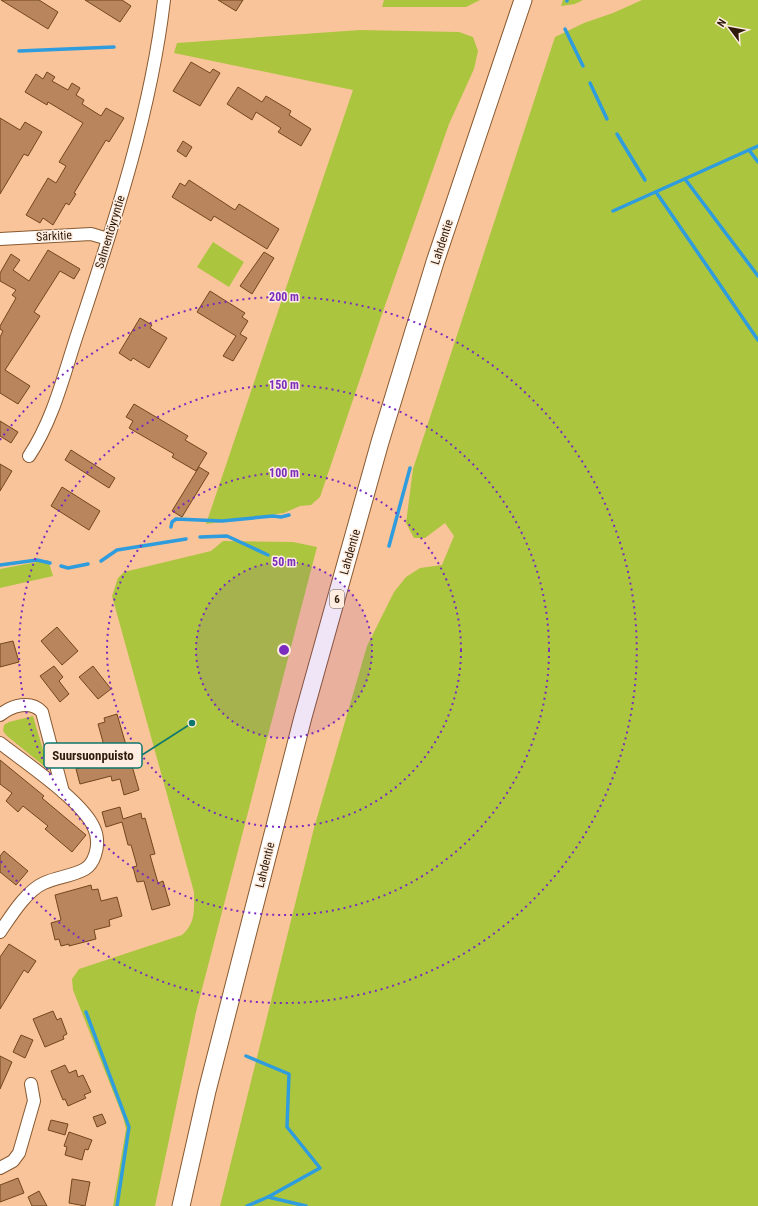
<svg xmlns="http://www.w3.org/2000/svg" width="758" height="1206" viewBox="0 0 758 1206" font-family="'Roboto Condensed',sans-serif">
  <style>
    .green { fill: #abc53f }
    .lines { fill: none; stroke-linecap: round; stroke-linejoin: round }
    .stream { stroke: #2f9cdd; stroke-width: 3.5 }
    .building { fill: #b8855c; stroke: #73461d }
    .minor-casing { stroke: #885931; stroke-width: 14 }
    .highway-casing { stroke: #885931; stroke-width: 19 }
    .minor { stroke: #fff; stroke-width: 12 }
    .highway { stroke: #fff; stroke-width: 17 }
    .ring { fill: none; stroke: #7b2cbf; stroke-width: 2; stroke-dasharray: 2 4 }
    .labels { text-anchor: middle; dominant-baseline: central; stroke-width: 3; stroke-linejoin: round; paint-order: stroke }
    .shield { fill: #feede0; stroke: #6c5a4a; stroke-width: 1 }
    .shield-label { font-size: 11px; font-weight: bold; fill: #2e1b0a }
    .street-label { font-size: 12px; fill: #2e1b0a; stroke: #feede0 }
    .centre { fill: #7b2cbf; stroke: #feede0; stroke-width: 2 }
    .ring-label { font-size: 12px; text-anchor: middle; font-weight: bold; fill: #7b2cbf; stroke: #feede0; stroke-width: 3; stroke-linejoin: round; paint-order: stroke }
    .leader { fill: none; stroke: #0f766e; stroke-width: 1.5 }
    .callout-dot { fill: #0f766e; stroke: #feede0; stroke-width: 1.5 }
    .callout { fill: #feede0; stroke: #0f766e; stroke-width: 1.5 }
    .callout-label { font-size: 13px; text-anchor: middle; font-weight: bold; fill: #2e1b0a }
  </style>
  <rect width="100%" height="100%" fill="#f9c499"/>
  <g class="green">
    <path d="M 384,0 L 480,0 L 466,7 L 382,7 Z"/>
    <path d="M 563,0 L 583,0 L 575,4 L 561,6 Z"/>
    <path d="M 642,0 L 758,0 L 758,1206 L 220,1206 L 314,828 L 367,646 L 394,592 L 406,577 L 420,568 L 442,565 L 454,536 L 445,523 L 425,538 L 414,538 L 406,523 L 413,469 L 555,37 L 584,23 L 613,13 Z"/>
    <path d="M 360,30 L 459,32 L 473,37 L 478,51 L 474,69 L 449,124 L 381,317 L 320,497 L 311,505 L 300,506 L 284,513 L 206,524 L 353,90 L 174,53 L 177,43 Z"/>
    <path d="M 213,242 L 244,262 L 229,287 L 197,267 Z"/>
    <path d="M 223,541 L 293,542 L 317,547 L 196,1012 L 155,1206 L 113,1206 L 126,1129 L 123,1117 L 73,990 L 72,979 L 79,969 L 182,935 C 196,923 194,909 194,892 L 112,596 L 118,578 L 124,572 L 211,551 Z"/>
    <path d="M 48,560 L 53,576 L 0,588 L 0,569 Z"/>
    <path d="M 33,716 L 49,770 L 7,736 L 3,731 L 4,725 L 9,722 Z"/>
  </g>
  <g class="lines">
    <g class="stream">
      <path d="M 567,1 L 567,0"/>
      <path d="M 565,29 L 583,66"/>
      <path d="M 19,51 L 114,47"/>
      <path d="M 590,83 L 607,119"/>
      <path d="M 617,134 L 645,180"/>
      <path d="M 749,150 L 758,146"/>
      <path d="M 685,179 L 758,276"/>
      <path d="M 656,192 L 758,340"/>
      <path d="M 613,211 L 749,150 L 758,162"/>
      <path d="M 171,527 L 172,522 L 176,519 L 222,521 L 273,516 L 281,517 L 289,515"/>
      <path d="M 200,537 L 227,536 L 268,555"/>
      <path d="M 389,546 L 410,468"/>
      <path d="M 101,561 L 117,550 L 186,539"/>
      <path d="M 0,565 L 37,560 L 50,563"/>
      <path d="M 61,566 L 68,568 L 88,564"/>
      <path d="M 86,1012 L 129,1127 L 117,1206"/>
      <path d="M 246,1056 L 289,1074 L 287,1127 L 320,1168 L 268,1197 L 247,1206"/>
      <path d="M 268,1197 L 306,1206"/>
    </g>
  </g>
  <g class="building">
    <path d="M 1,0 L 39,0 L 58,12 L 48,29 Z"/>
    <path d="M 85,0 L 122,0 L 131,6 L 120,22 Z"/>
    <path d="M 218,0 L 243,0 L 236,11 Z"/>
    <path d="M 191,62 L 210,73 L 213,69 L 220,73 L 200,106 L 173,91 Z"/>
    <path d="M 47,72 L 55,77 L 52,81 L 68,90 L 72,83 L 80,88 L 76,95 L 84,100 L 82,104 L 101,116 L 106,108 L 124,118 L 109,142 L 106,140 L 74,193 L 76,194 L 69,205 L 66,203 L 53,225 L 43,218 L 40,223 L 26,215 L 48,178 L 56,183 L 66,166 L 59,162 L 83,123 L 48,102 L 47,105 L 25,92 L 36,74 L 43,79 Z"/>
    <path d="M 238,87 L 262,102 L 266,96 L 291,111 L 289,115 L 311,129 L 301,146 L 278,132 L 281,128 L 256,112 L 252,120 L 227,104 Z"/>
    <path d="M 0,118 L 20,130 L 25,122 L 42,132 L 28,156 L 24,154 L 0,194 Z"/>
    <path d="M 183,141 L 192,147 L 186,157 L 177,151 Z"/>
    <path d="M 189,180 L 235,210 L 239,204 L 279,229 L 267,249 L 214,216 L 211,221 L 172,197 L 180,183 L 185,186 Z"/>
    <path d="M 48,250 L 80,269 L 74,279 L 60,271 L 34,312 L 40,316 L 5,370 L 30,386 L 18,404 L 0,393 L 0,337 L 3,331 L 0,329 L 0,326 L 16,298 L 12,295 L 16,290 L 0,281 L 0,273 L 11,254 L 20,260 L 13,270 L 29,281 Z"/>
    <path d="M 264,252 L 274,258 L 252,294 L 240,286 Z"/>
    <path d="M 210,291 L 245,313 L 242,317 L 248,321 L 240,334 L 247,338 L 233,361 L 223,356 L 236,336 L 197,312 Z"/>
    <path d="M 140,318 L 152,325 L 150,328 L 167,338 L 149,368 L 133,358 L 131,361 L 119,353 Z"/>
    <path d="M 134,404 L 188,436 L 185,440 L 207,453 L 196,471 L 172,457 L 174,454 L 129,428 L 133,421 L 126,417 Z"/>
    <path d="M 0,421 L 18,432 L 11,443 L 0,436 Z"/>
    <path d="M 71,450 L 115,478 L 109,488 L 65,460 Z"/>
    <path d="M 0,464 L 12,471 L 0,491 Z"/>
    <path d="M 199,467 L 209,473 L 182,517 L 172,511 Z"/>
    <path d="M 62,487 L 100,511 L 89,530 L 51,506 Z"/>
    <path d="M 57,627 L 78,651 L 62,665 L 41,641 Z"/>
    <path d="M 13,641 L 19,662 L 0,667 L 0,644 Z"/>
    <path d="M 54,666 L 63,677 L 59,681 L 69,694 L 60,702 L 40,676 Z"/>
    <path d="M 93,666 L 111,689 L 98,699 L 79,677 Z"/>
    <path d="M 117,714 L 139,790 L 124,795 L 120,779 L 112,781 L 111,776 L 80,784 L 76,769 L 108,760 L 98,724 L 105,722 L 104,718 Z"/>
    <path d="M 0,760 L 44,796 L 42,798 L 86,835 L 72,852 L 45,829 L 48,826 L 23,806 L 18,812 L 6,801 L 12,793 L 0,784 Z"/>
    <path d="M 120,807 L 123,819 L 141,813 L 142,819 L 145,818 L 155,854 L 150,855 L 158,883 L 163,881 L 170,905 L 152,910 L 144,881 L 137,882 L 133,867 L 137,866 L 131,845 L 128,845 L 122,822 L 106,827 L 102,812 Z"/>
    <path d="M 4,851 L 28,871 L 16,885 L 0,872 L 0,856 Z"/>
    <path d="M 91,885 L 92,890 L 98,889 L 101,901 L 117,897 L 122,916 L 109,920 L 110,926 L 94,930 L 96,939 L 69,946 L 69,944 L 61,946 L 59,939 L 55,940 L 51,923 L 61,920 L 55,895 Z"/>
    <path d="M 9,944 L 36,961 L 28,973 L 24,970 L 0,1009 L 0,957 Z"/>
    <path d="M 53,1011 L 57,1020 L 61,1018 L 67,1034 L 63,1036 L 64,1039 L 45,1047 L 33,1019 Z"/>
    <path d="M 21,1035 L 33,1040 L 25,1058 L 13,1052 Z"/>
    <path d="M 0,1056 L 12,1062 L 0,1089 Z"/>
    <path d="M 65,1065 L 69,1073 L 76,1070 L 78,1077 L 83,1075 L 91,1092 L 84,1095 L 86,1098 L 68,1106 L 65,1099 L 63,1100 L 51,1071 Z"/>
    <path d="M 102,1114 L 106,1123 L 97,1127 L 93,1117 Z"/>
    <path d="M 51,1120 L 68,1124 L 65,1135 L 48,1130 Z"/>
    <path d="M 69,1132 L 92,1140 L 88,1150 L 85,1149 L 82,1160 L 65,1155 L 67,1147 L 64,1146 Z"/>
    <path d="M 18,1178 L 24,1193 L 0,1202 L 0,1185 Z"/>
    <path d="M 72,1179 L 90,1182 L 85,1206 L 69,1203 Z"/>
    <path d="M 39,1191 L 47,1206 L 32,1206 L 28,1197 Z"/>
  </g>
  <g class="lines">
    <g class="minor-casing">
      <g id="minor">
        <path d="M 0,239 L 91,234 L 108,239"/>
        <path d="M 29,456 C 55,417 65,369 80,326 C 115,220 151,112 164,0"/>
        <path d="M 0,715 C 12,705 31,700 42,712 L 63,792"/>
        <path d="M 0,743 C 24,762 83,801 94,828 C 98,836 98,847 95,855 C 93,861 90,866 85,869 C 73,876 57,877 44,883 C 26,891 11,916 0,932"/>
        <path d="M 0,1168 L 13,1161 L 19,1153 L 34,1101 L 31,1084"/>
      </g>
    </g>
    <g class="highway-casing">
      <path id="highway" d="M 181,1206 L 207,1091 L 303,717 L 380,442 L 435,262 L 523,0"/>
    </g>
    <use href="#minor" class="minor"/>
    <use href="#highway" class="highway"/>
  </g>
  <circle cx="284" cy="650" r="88" fill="#7b2cbf" fill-opacity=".12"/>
  <g class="ring">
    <circle cx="284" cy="650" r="88"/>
    <circle cx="284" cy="650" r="177"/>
    <circle cx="284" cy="650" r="265"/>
    <path d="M0 440A353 353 0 1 1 0 860"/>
  </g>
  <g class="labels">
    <rect class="shield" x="330" y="590" width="14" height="18" rx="3"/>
    <g class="shield-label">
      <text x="337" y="599">6</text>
    </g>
    <g class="street-label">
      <text transform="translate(110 232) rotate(-73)">Salmentöyryntie</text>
      <text transform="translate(54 236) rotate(-3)">Särkitie</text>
      <text transform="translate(442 242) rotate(-72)">Lahdentie</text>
      <text transform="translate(350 552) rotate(-74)">Lahdentie</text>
      <text transform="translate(265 865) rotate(-76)">Lahdentie</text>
    </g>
  </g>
  <circle cx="284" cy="650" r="6" class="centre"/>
  <g class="ring-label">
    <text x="284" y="301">200 m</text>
    <text x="284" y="389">150 m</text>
    <text x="284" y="477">100 m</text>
    <text x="284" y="566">50 m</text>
  </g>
  <path class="leader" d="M192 723L142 755"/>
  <circle class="callout-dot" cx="192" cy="723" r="4"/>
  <rect class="callout" x="44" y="743" width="98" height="25" rx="4"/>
  <g class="callout-label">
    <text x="93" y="760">Suursuonpuisto</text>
  </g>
  <g transform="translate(730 28) rotate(302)" stroke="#feede0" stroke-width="3" paint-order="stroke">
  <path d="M0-3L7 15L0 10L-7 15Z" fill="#2e1b0a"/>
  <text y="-6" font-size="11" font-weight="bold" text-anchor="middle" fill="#2e1b0a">N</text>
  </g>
</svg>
